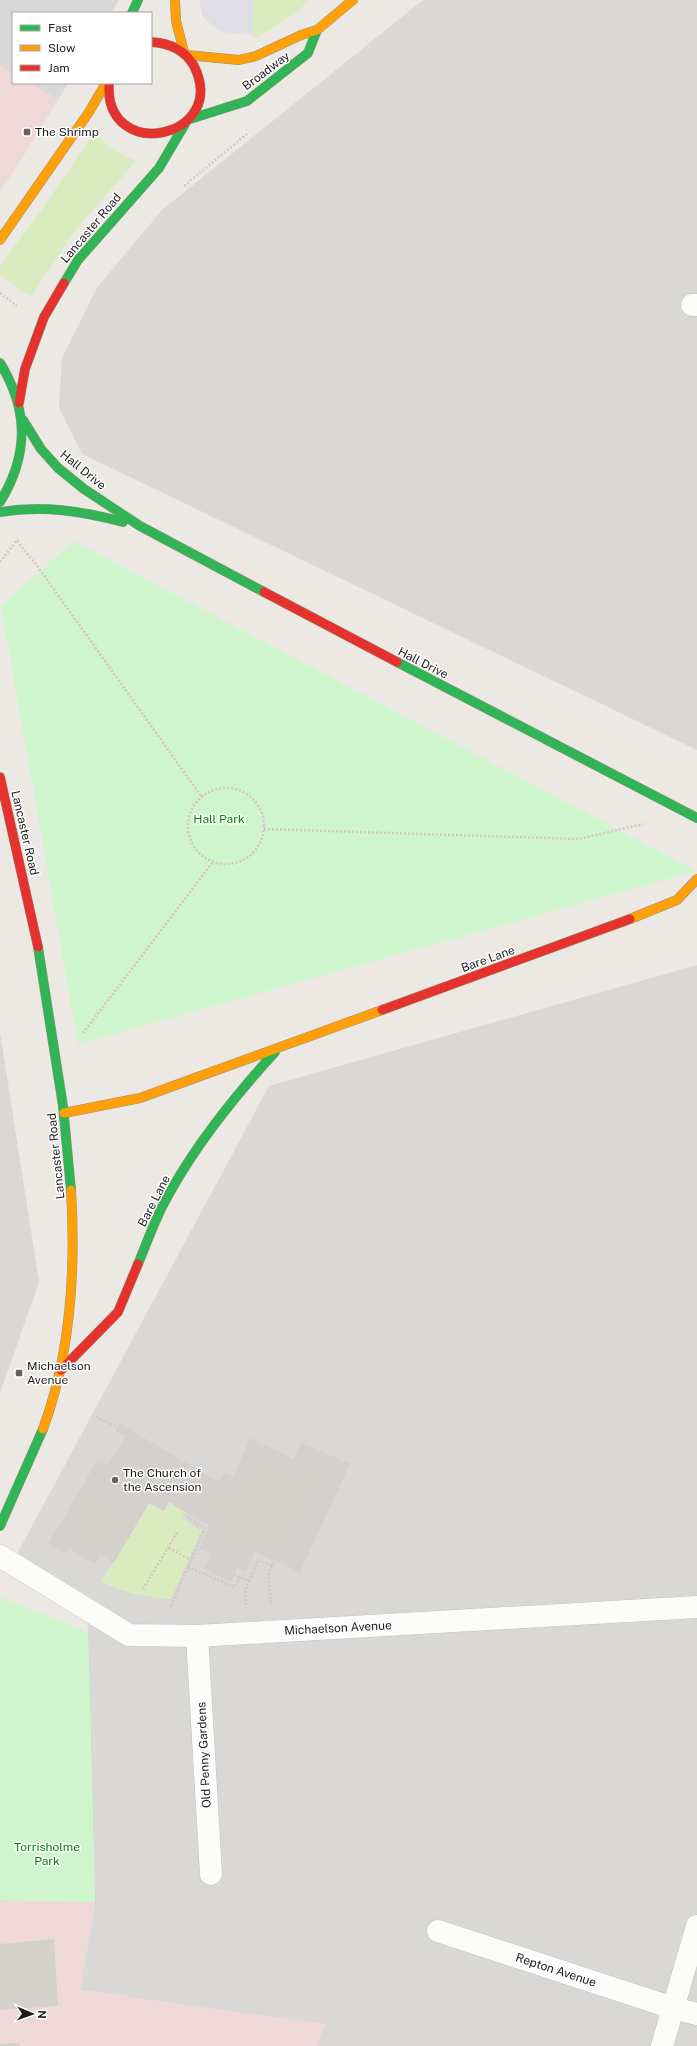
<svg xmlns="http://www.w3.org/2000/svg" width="697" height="2046" viewBox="0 0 697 2046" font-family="'Public Sans',sans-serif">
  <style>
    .residential { fill: #dad8d6 }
    .commercial { fill: #efd9d7 }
    .religious { fill: #d9d8d6 }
    .grass { fill: #d9ecbf }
    .park { fill: #cff5cd }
    .plaza { fill: #dfdee4 }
    .building { fill: #d4d0cc }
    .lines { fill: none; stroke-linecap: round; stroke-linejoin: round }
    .street-casing { stroke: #c4c2c0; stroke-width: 23 }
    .fast-casing { stroke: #95947c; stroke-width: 10 }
    .slow-casing { stroke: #95947c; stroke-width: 10 }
    .jam-casing { stroke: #95947c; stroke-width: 10 }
    .path { stroke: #d7c6c3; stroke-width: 2.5; stroke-dasharray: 2 2; stroke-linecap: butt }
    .street { stroke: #fcfcfb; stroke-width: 22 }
    .fast { stroke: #30b455; stroke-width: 9 }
    .slow { stroke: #ff9f0a; stroke-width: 9 }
    .jam { stroke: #e5322d; stroke-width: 9 }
    .poi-dot { fill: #656362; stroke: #fff; stroke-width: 1.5 }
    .labels { text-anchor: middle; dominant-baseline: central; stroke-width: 3; stroke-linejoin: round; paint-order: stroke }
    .street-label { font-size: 12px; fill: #1c1c1c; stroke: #fff }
    .poi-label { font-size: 12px; fill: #1c1c1c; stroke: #fff; text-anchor: start }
    .park-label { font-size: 12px; fill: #018307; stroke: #fff }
  </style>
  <rect width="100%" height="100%" fill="#ece8e4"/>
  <g class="residential">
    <path d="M 0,0 L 119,0 L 111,13 L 13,13 L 13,73 L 0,65 Z"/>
    <path d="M 423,0 L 697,0 L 697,750 L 82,454 L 59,408 L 62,358 L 96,289 L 162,210 Z"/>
    <path d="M 30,83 L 68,83 L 58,100 Z"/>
    <path d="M 697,965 L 697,2046 L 102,2046 L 127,1996 L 80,1990 L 95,1902 L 87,1599 L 17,1554 L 269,1086 Z"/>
    <path d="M 0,1032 L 39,1282 L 0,1393 Z"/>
  </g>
  <g class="commercial">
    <path d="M 0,65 L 13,73 L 13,83 L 30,83 L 58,100 L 16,168 L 0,190 Z"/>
    <path d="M 0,1900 L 95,1902 L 80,1990 L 325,2024 L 317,2046 L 0,2046 Z"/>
  </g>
  <path class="religious" d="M 308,1392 L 385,1395 L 386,1589 L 243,1602 L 139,1596 L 121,1591 L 101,1582 L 35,1544 L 76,1460 L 104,1412 L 155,1436 L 157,1433 L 218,1463 L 237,1459 L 249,1433 L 266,1440 L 270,1431 L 292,1438 Z"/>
  <g class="grass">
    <path d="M 254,0 L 311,0 L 291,16 L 260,36 L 254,38 L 252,35 Z"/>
    <path d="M 94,133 L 113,150 L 136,161 L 77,228 L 31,296 L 0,275 L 0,266 L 45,205 Z"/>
    <path d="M 169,1502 L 185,1512 L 182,1518 L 201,1531 L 171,1599 C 146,1597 125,1593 101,1582 L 149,1503 L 164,1511 Z"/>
  </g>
  <g class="park">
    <path d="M 74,541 L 696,871 L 78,1044 L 1,606 Z"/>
    <path d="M 0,1597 L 88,1632 L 95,1902 L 0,1900 Z"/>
  </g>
  <path class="plaza" d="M 199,0 L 254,0 L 252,35 L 223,32 L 213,26 L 203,17 Z"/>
  <g class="building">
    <path d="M 119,1423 L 219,1482 L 225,1473 L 233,1477 L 250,1438 L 293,1459 L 301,1442 L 350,1464 L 300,1572 L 255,1552 L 246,1571 L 238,1567 L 231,1582 L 204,1569 L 211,1554 L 199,1549 L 209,1526 L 169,1502 L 164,1511 L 149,1503 L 114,1563 L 100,1555 L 95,1564 L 69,1548 L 65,1554 L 48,1544 L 98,1459 L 108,1465 L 125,1436 L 115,1430 Z"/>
    <path d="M 54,1939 L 58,2006 L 0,2010 L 0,1944 Z"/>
    <path d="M 19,2043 L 20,2046 L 0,2046 L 0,2044 Z"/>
  </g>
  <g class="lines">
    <g class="street-casing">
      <g id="street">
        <path d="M 692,305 L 697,305"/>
        <path d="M 0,1556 L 129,1635 L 197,1636 L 697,1607"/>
        <path d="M 197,1636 L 211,1874"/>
        <path d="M 438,1931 L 673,2008 L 697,2014"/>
        <path d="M 662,2046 L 697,1926"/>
      </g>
    </g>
    <g class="fast-casing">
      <g id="fast">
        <path d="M 132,13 L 138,0"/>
        <path d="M 190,119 L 247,101 L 308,53 L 317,30"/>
        <path d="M 64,283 L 78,260 L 159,168 L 185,124"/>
        <path d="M 0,363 C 29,410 29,455 0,502"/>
        <path d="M 23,420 L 41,449 L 58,468 L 84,489 L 140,526 L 264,592"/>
        <path d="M 0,512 C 43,505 82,511 123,522"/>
        <path d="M 397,662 L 697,818"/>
        <path d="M 38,947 L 63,1106 L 71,1190"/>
        <path d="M 138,1264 C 146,1245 153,1225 162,1207 C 191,1150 232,1099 275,1052"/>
        <path d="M 0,1526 L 43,1429"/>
      </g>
    </g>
    <g class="slow-casing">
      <g id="slow">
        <path d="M 175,0 L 176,21 L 184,52"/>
        <path d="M 187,55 L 239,60 L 256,56 L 301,35 L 317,30 L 353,0"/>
        <path d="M 0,240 L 89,112 L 106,83"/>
        <path d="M 630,919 L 677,900 L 697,879"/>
        <path d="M 64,1113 L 140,1098 L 382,1010"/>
        <path d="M 43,1429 C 71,1353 76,1271 71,1190"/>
      </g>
    </g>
    <g class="jam-casing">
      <g id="jam">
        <path d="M 109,83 C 104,165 230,138 194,66 C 185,50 169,43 151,42"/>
        <path d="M 19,403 L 25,369 L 44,317 L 64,283"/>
        <path d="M 264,592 L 397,662"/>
        <path d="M 0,777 L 38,947"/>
        <path d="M 382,1010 L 630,919"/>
        <path d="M 61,1370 L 118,1312 L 138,1264"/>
      </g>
    </g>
    <g class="path">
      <path d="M 184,186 L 248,133"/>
      <path d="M 0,293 L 17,306"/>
      <path d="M 17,541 L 38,567 L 201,796"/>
      <path d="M 0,562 L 18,539"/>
      <circle cx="226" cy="826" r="38"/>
      <path d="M 264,829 L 579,839 L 643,824"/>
      <path d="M 83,1033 L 213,862"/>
      <path d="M 96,1417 L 117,1427"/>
      <path d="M 169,1548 L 191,1560"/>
      <path d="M 188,1567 L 235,1587 L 240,1577 L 249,1581 L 258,1560 L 272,1566 L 275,1561"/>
      <path d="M 234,1574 L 240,1577"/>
      <path d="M 143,1589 L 178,1531"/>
      <path d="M 271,1603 L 268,1575 L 272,1566"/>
      <path d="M 246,1605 L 245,1590 L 249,1581"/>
      <path d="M 171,1606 L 205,1528 L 188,1517 L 190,1514"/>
    </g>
    <use href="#street" class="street"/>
    <use href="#fast" class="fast"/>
    <use href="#slow" class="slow"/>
    <use href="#jam" class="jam"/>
  </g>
  <g class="poi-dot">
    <rect x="23" y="128" width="8" height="8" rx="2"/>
    <rect x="15" y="1369" width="8" height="8" rx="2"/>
    <circle cx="115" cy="1480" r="4"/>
  </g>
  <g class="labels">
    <g class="street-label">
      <text transform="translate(266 71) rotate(-37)">Broadway</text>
      <text transform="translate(91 228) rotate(-50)">Lancaster Road</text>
      <text transform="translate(83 470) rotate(39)">Hall Drive</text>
      <text transform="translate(423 663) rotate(27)">Hall Drive</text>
      <text transform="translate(25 833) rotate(77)">Lancaster Road</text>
      <text transform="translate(488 959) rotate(-20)">Bare Lane</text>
      <text transform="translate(56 1156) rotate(-96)">Lancaster Road</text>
      <text transform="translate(154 1201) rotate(-63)">Bare Lane</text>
      <text transform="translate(338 1628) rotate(-3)">Michaelson Avenue</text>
      <text transform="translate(204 1755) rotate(-93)">Old Penny Gardens</text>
      <text transform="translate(556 1970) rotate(18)">Repton Avenue</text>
    </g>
    <g class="poi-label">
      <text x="35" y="132">The Shrimp</text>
      <text x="27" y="1366">Michaelson<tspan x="27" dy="14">Avenue</tspan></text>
      <text x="123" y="1473">The Church of<tspan x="123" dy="14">the Ascension</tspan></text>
    </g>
    <g class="park-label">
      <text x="219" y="819">Hall Park</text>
      <text x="47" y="1847">Torrisholme<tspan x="47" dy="14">Park</tspan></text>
    </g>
  </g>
  <rect x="12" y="12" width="140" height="72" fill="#ffffff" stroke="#a4a4a4"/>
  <rect x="20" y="25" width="20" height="6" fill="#30b455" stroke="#a4a4a4"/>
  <text x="48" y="32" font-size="12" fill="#1c1c1c">Fast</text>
  <rect x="20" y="45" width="20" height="6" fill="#ff9f0a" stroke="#a4a4a4"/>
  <text x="48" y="52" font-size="12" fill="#1c1c1c">Slow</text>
  <rect x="20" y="65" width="20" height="6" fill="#e5322d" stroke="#a4a4a4"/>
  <text x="48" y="72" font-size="12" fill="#1c1c1c">Jam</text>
  <g transform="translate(32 2014) rotate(92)" stroke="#ffffff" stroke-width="3" paint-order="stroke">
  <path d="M0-3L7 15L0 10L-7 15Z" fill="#1c1c1c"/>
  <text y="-6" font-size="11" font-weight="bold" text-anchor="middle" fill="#1c1c1c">N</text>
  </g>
</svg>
